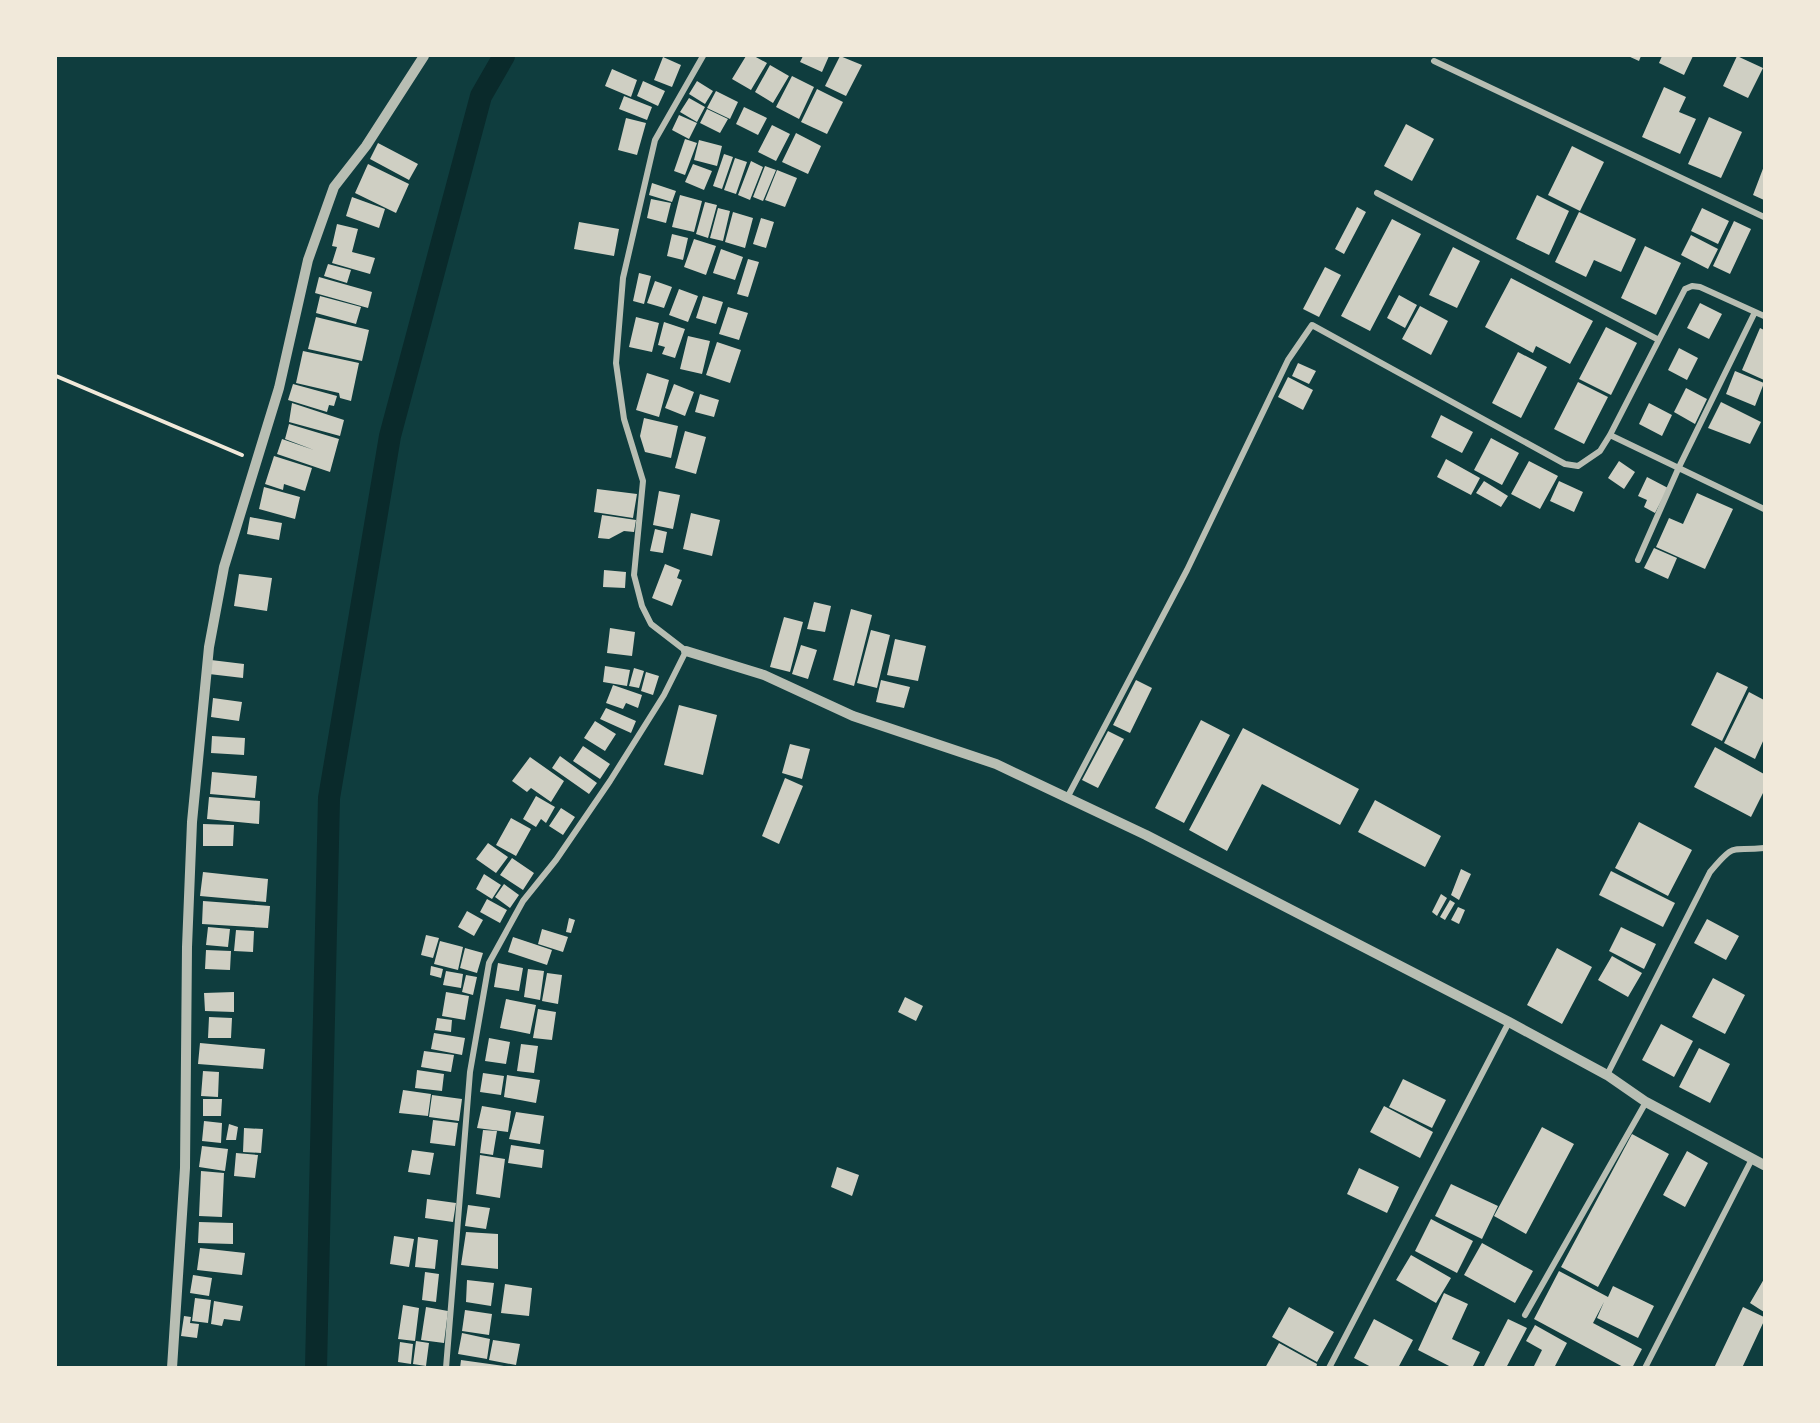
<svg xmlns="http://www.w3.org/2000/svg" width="1820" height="1423" font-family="'Varela Round',sans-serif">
	<rect width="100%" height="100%" fill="#0f3d3e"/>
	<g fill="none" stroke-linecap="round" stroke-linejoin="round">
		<path stroke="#0a2a2b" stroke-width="22" d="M316 1368 329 798 390 436 481 96 504 56"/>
	</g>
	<path fill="#cfcfc3" d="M746 56H754L767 63 751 90 732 79Z
		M803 56H829L822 72 800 62Z
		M840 56 862 65 846 96 825 86Z
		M1628 56H1641L1639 61Z
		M1662 56H1693L1684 75 1659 63Z
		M1737 56 1763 68 1748 98 1723 86Z
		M663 57 681 65 672 87 654 80Z
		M770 65 789 76 773 103 755 92Z
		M612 69 637 80 631 97 605 86Z
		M792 76 814 87 799 119 776 107Z
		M643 81 665 91 658 106 637 96Z
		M697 81 713 91 705 104 689 94Z
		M1664 87 1686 97 1679 112 1696 119 1680 154 1642 137Z
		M817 89 843 102 827 134 801 122Z
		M716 91 738 102 730 119 707 108Z
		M624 96 652 107 647 120 619 109Z
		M689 98 705 107 697 122 680 112Z
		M744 107 767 118 758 135 736 124Z
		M707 109 728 119 720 133 700 123Z
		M679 115 697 123 689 139 672 130Z
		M1709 117 1742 132 1721 178 1688 164Z
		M626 118 646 123 637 155 618 150Z
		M1406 124 1434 139 1412 181 1384 166Z
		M772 125 790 134 776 161 758 152Z
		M796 133 821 146 808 174 782 162Z
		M685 139 697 143 685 175 674 171Z
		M699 140 722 146 717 166 694 160Z
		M378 143 418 164 409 180 370 159Z
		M1572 146 1604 162 1580 211 1548 195Z
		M724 154 733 157 722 189 713 186Z
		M735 158 747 162 736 194 724 190Z
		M751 161 763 167 750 200 738 195Z
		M368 164 409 184 396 213 355 193Z
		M693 164 712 171 704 190 685 182Z
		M765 166 776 170 763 201 753 197Z
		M1764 166V200L1753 195Z
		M777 170 797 178 785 207 765 200Z
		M652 183 676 191 672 202 649 195Z
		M680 195 702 201 694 232 672 227Z
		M1537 195 1569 211 1549 255 1516 239Z
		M352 197 385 209 379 228 346 216Z
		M651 199 671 203 666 223 647 218Z
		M705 202 717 205 708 238 696 234Z
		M1357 207 1366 212 1344 254 1335 249Z
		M718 208 730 211 723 241 710 238Z
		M1702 208 1729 221 1718 244 1691 231Z
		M733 212 753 218 745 248 725 242Z
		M1579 212 1636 239 1621 272 1594 260 1586 277 1555 262Z
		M761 218 774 222 766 248 753 244Z
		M1392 219 1421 234 1370 331 1341 316Z
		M1734 221 1751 229 1730 274 1713 266Z
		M579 222 619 229 614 256 574 249Z
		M337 224 358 229 352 252 375 258 370 274 332 263 337 247 332 246Z
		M672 234 688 238 683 260 667 256Z
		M1691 235 1718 249 1708 269 1681 255Z
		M694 239 716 246 706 275 684 267Z
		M1645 246 1681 263 1656 315 1621 298Z
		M1453 247 1480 261 1457 308 1429 295Z
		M721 249 743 257 735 280 713 273Z
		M748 259 759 262 748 297 737 294Z
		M328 264 351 270 347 283 324 276Z
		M1325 267 1341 275 1319 317 1303 309Z
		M639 273 651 276 644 304 633 301Z
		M319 277 372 292 368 308 315 293Z
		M1511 278 1593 321 1570 364 1536 346 1533 353 1485 327Z
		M655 281 672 287 664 308 647 303Z
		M679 289 698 296 688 322 669 315Z
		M1399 295 1417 305 1405 328 1387 318Z
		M320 296 361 307 356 324 316 313Z
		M703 296 723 302 716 324 696 318Z
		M1700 303 1722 314 1709 339 1687 328Z
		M1420 306 1448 321 1431 355 1402 339Z
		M728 307 748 313 739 340 719 334Z
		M316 317 369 330 362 361 308 349Z
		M636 317 659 323 652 352 629 347Z
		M664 322 685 329 675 358 662 354 665 347 658 345Z
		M1606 327 1637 343 1611 395 1579 379Z
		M1760 328 1764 330V380L1742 370Z
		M688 336 710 341 702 374 680 369Z
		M717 342 741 350 730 383 706 375Z
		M1679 348 1698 358 1687 380 1668 370Z
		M303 351 359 363 351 401 340 398 339 393 296 383Z
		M1518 352 1547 367 1521 418 1492 403Z
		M1298 363 1316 371 1309 384 1292 376Z
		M1735 371 1764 383 1755 406 1726 394Z
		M647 373 669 380 659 417 636 410Z
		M1288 377 1313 390 1303 410 1278 397Z
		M1578 382 1608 397 1584 444 1554 429Z
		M293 384 337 396 334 406 329 405 327 412 288 400Z
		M674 384 694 392 685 416 665 408Z
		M1686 388 1707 399 1695 424 1674 412Z
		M700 394 719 400 714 417 695 412Z
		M1721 402 1761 422 1750 444 1708 428Z
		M292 403 344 420 340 436 289 422Z
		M1649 403 1672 415 1662 436 1639 424Z
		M1441 415 1473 432 1462 453 1431 437Z
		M644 418 678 426 671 458 645 452 640 436Z
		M289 424 339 439 330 472 277 454 282 439 314 450 285 439Z
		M685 431 706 437 696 474 675 468Z
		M1491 438 1519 453 1502 485 1474 470Z
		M274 456 312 468 305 491 284 484 283 490 265 484Z
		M1446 459 1480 478 1471 495 1437 477Z
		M1529 461 1558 476 1540 509 1511 494Z
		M1619 461 1635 472 1624 489 1608 478Z
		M1647 477 1668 488 1655 513 1644 507 1647 500 1638 496Z
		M1484 481 1508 496 1501 507 1476 493Z
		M1559 481 1583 492 1574 512 1550 501Z
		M264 487 300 497 295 519 259 509Z
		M597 489 637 494 633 518 594 512Z
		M659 491 680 495 673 529 653 525Z
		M1697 493 1733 509 1705 569 1656 547 1669 518 1683 524Z
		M691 513 720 520 712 556 683 549Z
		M602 515 636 520 634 532 624 531 609 539 598 538Z
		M250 517 282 523 279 540 247 534Z
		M655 529 667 532 663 553 650 551Z
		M1654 548 1677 558 1668 579 1644 568Z
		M665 564 680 570 677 578 682 580 672 606 652 598Z
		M604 570 626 572 625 588 603 587Z
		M239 574 272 578 267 611 234 606Z
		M814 602 831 606 825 632 807 629Z
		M851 609 872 615 854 686 833 680Z
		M784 617 803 622 790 672 770 667Z
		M610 628 635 632 632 656 607 653Z
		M871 630 890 635 877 688 857 683Z
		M895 639 926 646 918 681 887 675Z
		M801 645 817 650 808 679 792 674Z
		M211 660 244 664 243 678 209 674Z
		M605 666 630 670 627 686 603 682Z
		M634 668 644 671 639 688 629 686Z
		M646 672 659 676 653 695 641 691Z
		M1717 672 1748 687 1722 741 1691 725Z
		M881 680 910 687 904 708 876 702Z
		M1136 680 1152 688 1130 733 1113 725Z
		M613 685 642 695 638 708 626 703 623 709 606 703Z
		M1749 692 1764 700V739L1755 759 1724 743Z
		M213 698 242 702 239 721 211 717Z
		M679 705 717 715 703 775 664 765Z
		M606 708 636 721 631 733 600 719Z
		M1201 720 1230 735 1184 823 1155 808Z
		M595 721 616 734 605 751 584 738Z
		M1243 728 1359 789 1340 825 1262 784 1227 851 1189 830Z
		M1108 731 1124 739 1098 788 1082 780Z
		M212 736 245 738 244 755 211 753Z
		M790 744 810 749 802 779 782 773Z
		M583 746 610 764 600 779 573 761Z
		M1715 747 1764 774V791L1751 817 1694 787Z
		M560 756 597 783 589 794 552 768Z
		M530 757 564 781 551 802 531 788 527 792 512 781Z
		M212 772 257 776 255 798 210 794Z
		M785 778 803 786 779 844 762 836Z
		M536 796 555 807 546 823 541 819 536 827 523 819Z
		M209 797 260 801 259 824 207 819Z
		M1375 800 1441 836 1425 867 1358 832Z
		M561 808 575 817 563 835 549 826Z
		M511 818 531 829 516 856 496 845Z
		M1639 822 1692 850 1668 896 1615 868Z
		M203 824 234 825 233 846H203Z
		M488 843 508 857 496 873 476 859Z
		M512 858 534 873 523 890 500 875Z
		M1461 869 1471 874 1459 900 1451 895Z
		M1611 871 1675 903 1663 927 1599 895Z
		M203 872 268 879 266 902 200 896Z
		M484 874 501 885 492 899 476 889Z
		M504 884 519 895 510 908 495 897Z
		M1441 894 1447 898 1437 916 1432 912Z
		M487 899 507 910 500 923 480 912Z
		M1450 900 1455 903 1445 920 1440 917Z
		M203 901 270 906 268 928 202 924Z
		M1458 907 1465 910 1459 924 1451 920Z
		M467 911 483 920 474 936 458 927Z
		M569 918 575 920 571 933 566 932Z
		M1707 919 1739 936 1726 960 1694 943Z
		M208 927 230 929 228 947 206 945Z
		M1621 927 1656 944 1644 969 1609 951Z
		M542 929 568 937 563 952 538 944Z
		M236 930 254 931 253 952 234 951Z
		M426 935 439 938 433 958 421 955Z
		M513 937 552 950 547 965 508 952Z
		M440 941 463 947 458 970 434 964Z
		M465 948 483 953 477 973 460 968Z
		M1557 948 1592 967 1562 1024 1527 1005Z
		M206 950 231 951 230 970 205 969Z
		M1612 956 1642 973 1628 997 1598 980Z
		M498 963 523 968 519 991 494 987Z
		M431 966 443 969 441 978 430 975Z
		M528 969 544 971 540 1000 524 997Z
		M446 971 463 974 461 988 443 985Z
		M547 973 562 975 558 1004 542 1001Z
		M466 975 477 977 473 995 462 992Z
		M1713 978 1745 995 1725 1034 1692 1017Z
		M234 992V1012L205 1011 204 993Z
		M446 992 469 996 465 1020 442 1016Z
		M905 997 923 1006 916 1021 898 1012Z
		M506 999 536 1005 530 1034 500 1028Z
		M538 1009 556 1012 552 1040 533 1038Z
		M209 1017 232 1018 231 1038H208Z
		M437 1018 452 1020 451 1032 435 1030Z
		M1661 1024 1693 1041 1674 1077 1642 1060Z
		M434 1033 465 1038 462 1055 431 1049Z
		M489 1038 510 1042 506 1064 485 1061Z
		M200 1043 265 1049 263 1069 198 1064Z
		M521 1044 538 1046 534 1073 517 1071Z
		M1699 1048 1730 1064 1710 1103 1679 1087Z
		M424 1051 454 1055 451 1072 421 1067Z
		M417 1070 444 1074 442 1091 415 1088Z
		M203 1071 219 1072 218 1097 201 1096Z
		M483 1073 504 1076 501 1095 480 1092Z
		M507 1075 540 1080 536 1103 504 1097Z
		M1403 1079 1446 1100 1432 1128 1389 1107Z
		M403 1090 431 1094 428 1116 399 1113Z
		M432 1095 462 1099 459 1121 429 1117Z
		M203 1099H222L221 1116H203Z
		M482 1106 511 1111 508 1132 477 1128Z
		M1384 1106 1433 1132 1420 1158 1370 1132Z
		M516 1112 544 1116 540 1144 509 1139Z
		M433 1120 458 1123 455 1146 430 1143Z
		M204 1121 222 1123 221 1143 202 1141Z
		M229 1124 238 1127 236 1140H226Z
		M1542 1127 1574 1144 1526 1234 1494 1216Z
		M244 1128 263 1129 261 1153 243 1152Z
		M483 1130 497 1131 493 1155 480 1153Z
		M1632 1134 1669 1154 1598 1287 1561 1267Z
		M511 1145 544 1150 542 1168 508 1163Z
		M202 1146 228 1149 225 1171 199 1167Z
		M412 1150 434 1153 430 1175 408 1172Z
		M1687 1151 1708 1163 1685 1207 1663 1195Z
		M236 1153 258 1155 255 1178 234 1176Z
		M480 1155 505 1159 500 1198 476 1194Z
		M837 1167 859 1175 852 1196 831 1187Z
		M1359 1168 1399 1187 1387 1213 1347 1194Z
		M201 1171 224 1173 222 1217 199 1216Z
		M1451 1184 1498 1206 1482 1239 1435 1216Z
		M427 1199 456 1203 453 1222 425 1218Z
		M468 1205 490 1208 486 1229 465 1226Z
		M1431 1219 1473 1241 1457 1273 1415 1251Z
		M199 1222 233 1223V1244L198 1243Z
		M466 1232 498 1234V1269L461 1265Z
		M394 1236 414 1239 409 1267 390 1264Z
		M418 1237 438 1240 435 1269 415 1267Z
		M1482 1243 1533 1271 1515 1303 1464 1275Z
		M200 1248 245 1253 242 1275 197 1270Z
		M1411 1255 1451 1278 1436 1303 1396 1280Z
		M1559 1271 1608 1297 1613 1286 1654 1306 1638 1338 1597 1318 1604 1302 1593 1323 1642 1349 1632 1368H1625L1534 1319Z
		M425 1272 439 1274 436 1302 422 1300Z
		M193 1275 212 1278 209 1296 190 1293Z
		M1764 1279V1312L1750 1303Z
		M467 1280 494 1283 491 1306 466 1302Z
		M505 1284 532 1288 529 1316 501 1313Z
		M1444 1293 1468 1304 1452 1339 1480 1352 1472 1368H1453L1418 1350Z
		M195 1298 211 1300 208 1323 192 1321Z
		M214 1301 243 1306 240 1321 224 1319 222 1326 211 1324Z
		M403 1305 419 1308 415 1341 398 1339Z
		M426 1307 448 1311 444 1343 421 1340Z
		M1289 1307 1334 1332 1317 1362 1272 1337Z
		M1743 1307 1764 1317V1321L1742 1368H1714Z
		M465 1310 492 1314 489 1335 462 1331Z
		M184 1316 191 1317 190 1323 199 1324 197 1338 181 1336Z
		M1374 1319 1413 1340 1398 1368H1373L1354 1358Z
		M1508 1319 1527 1328 1506 1368H1483Z
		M1535 1325 1567 1343 1554 1368H1533L1542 1350 1526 1341Z
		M462 1333 490 1339 487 1359 458 1354Z
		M493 1340 520 1344 516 1365 489 1360Z
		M416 1341 429 1343 426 1366 413 1364Z
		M400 1342 413 1344 411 1364 398 1362Z
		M1279 1343 1317 1364 1316 1368H1265Z
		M461 1360 504 1366V1368H460Z"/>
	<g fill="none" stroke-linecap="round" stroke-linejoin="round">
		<path stroke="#f1e9da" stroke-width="4" d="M56 376 242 455"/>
		<path stroke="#b8beb3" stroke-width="6" d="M1434 61 1764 217
			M1377 193 1657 339
			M1610 435 1764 509
			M1638 560 1679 467 1755 312
			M1067 798 1187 570 1288 360 1312 325 1565 464 1578 466 1600 451 1610 435 1685 289 1692 286 1700 287 1764 316
			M1607 1075 1710 872C1736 841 1730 852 1764 848
			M1525 1315 1646 1102
			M446 1368 470 1072 489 963 523 901 556 860 610 781 664 695 686 651 651 624 642 606 634 575 643 481 624 419 616 363 623 278 655 140 703 56
			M1329 1368 1509 1022
			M1645 1368 1752 1159"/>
		<path stroke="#b8beb3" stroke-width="10" d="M686 651 764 675 853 716 996 764 1146 835 1509 1022 1607 1075 1646 1102 1764 1165
			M172 1368 185 1168 187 947 192 822 209 647 224 567 279 388 308 260 334 187 366 146 424 56"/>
	</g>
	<rect width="1820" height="1423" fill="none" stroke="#f1e9da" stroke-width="114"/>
</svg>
